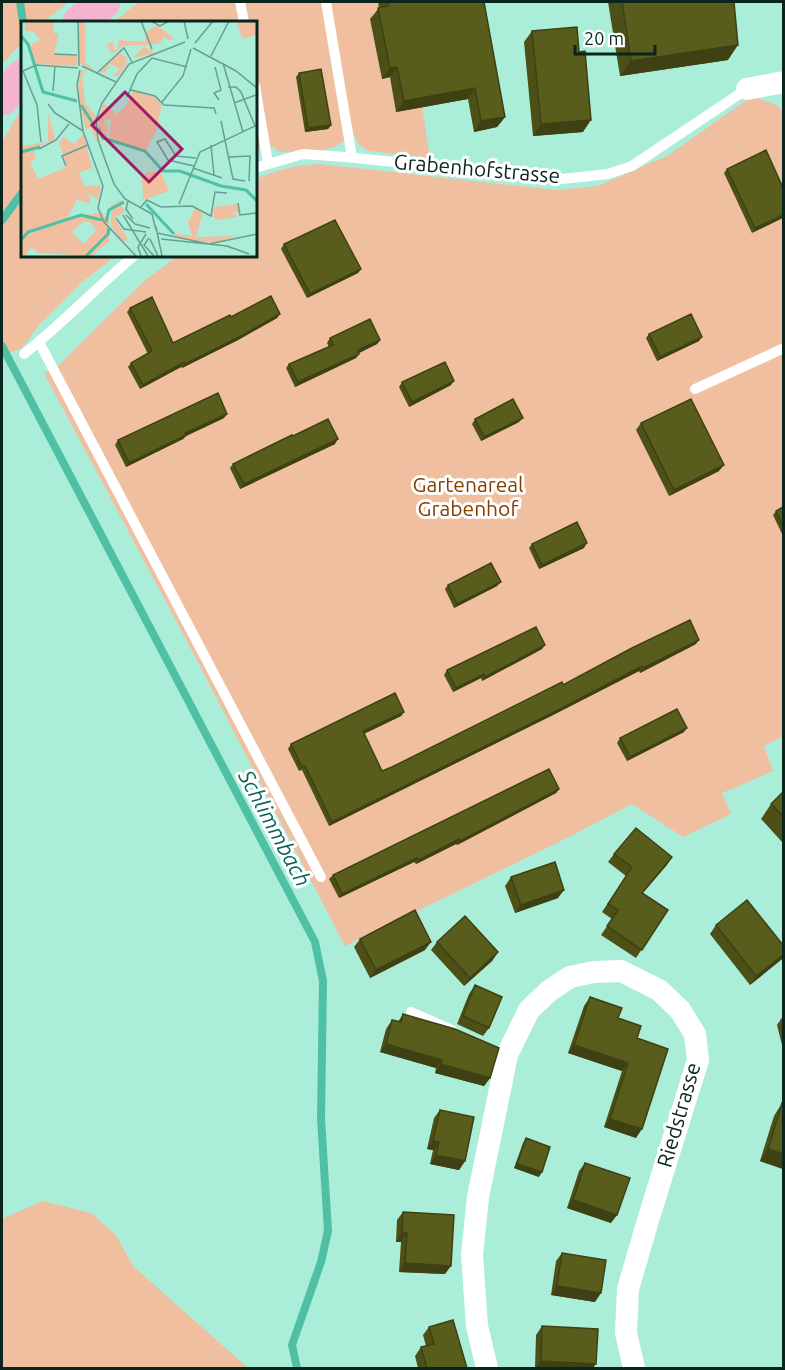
<svg xmlns="http://www.w3.org/2000/svg" width="785" height="1370" font-family="Ubuntu,sans-serif">
	<rect width="100%" height="100%" fill="#aaeeda"/>
	<path fill="#efbfa0" d="M2 2H69L43 22H22V43L2 64Z
		M139 2H406L430 158 368 151 359 145 355 136 346 137C337 155 298 151 280 152L272 146 255 150V22H113Z
		M752 96 778 106 784 113V736L764 746 773 771 722 793 731 814 683 837 632 804 563 840 345 946 180 628 44 373 59 365 144 281 179 255H255V179C277 170 297 165 320 164L556 190 598 186 667 156Z
		M22 108V255H117L81 283 41 323 22 348 2 356V142Z
		M42 1201 91 1213 116 1235 133 1266 248 1368H2V1219Z"/>
	<g fill="none" stroke-linecap="round" stroke-linejoin="round">
		<path stroke="#50c0a4" stroke-width="8" d="M20 2 23 22
			M2 220 22 193
			M2 346 315 942 323 981 321 1119 328 1231 321 1262 292 1345 297 1368"/>
		<path stroke="#fff" stroke-width="10" d="M240 2 244 22
			M326 2 352 157
			M255 86 268 163
			M255 168 303 154 345 157 562 179 608 174 632 166 747 89
			M39 342 321 877
			M24 354C63 323 97 287 135 255
			M695 389 784 348
			M411 1012 452 1030"/>
		<path stroke="#fff" stroke-width="22" d="M747 89 784 82
			M487 1368 477 1326 472 1255 478 1197 507 1055 529 1010 549 991 570 977 594 972 621 971 659 990 680 1010 695 1034 698 1060 649 1217 628 1289 626 1333 634 1368"/>
		<path stroke="#f6b3d0" stroke-width="33" d="M79 22 104 2
			M2 99 22 76"/>
	</g>
	<path fill="#4c5017" d="M378 2H484L505 117 497 127 474 132 468 99 396 112 390 77 382 79 370 19 379 8Z
		M608 2H734L728 60 620 76Z
		M532 31 583 132 533 136 524 42Z
		M299 73 331 125 328 129 305 132 296 77Z
		M727 169 783 188 752 233 724 173Z
		M284 244 361 269 358 273 307 298 281 249Z
		M130 308 173 343 231 317 280 314 277 318 238 340 182 368 181 367 140 389 128 367 131 363 148 354 127 312Z
		M649 334 699 341 657 361 646 338Z
		M330 338 380 340 377 344 359 353V354L356 358 295 387 286 368 289 364 329 347 327 343Z
		M402 382 451 385 409 407 399 387Z
		M224 418 186 436 183 439 126 467 115 445 118 440Z
		M475 419 519 422 481 441 472 424Z
		M641 423 719 471 669 496 636 430Z
		M293 436 335 444 240 489 230 468 233 464Z
		M783 507V536L773 515 776 511Z
		M532 544 584 548 539 569 529 548Z
		M448 585 497 586 454 608 445 589Z
		M696 644 640 673 639 671 553 715 329 826 302 770 299 771 288 749 291 744 404 712 401 716 364 734 382 771 392 767 563 685Z
		M542 649 482 681 481 678 453 692 444 675 447 670Z
		M684 732 627 761 617 743 620 738Z
		M559 789 556 793 457 845 456 844 416 864 414 862 339 898 329 879 333 875Z
		M783 792V843L761 819 771 804Z
		M614 854 672 857 666 866 642 893 668 910 636 958 601 935 612 919 602 912 626 876 608 862Z
		M511 877 558 898 515 913 505 886Z
		M716 925 782 959 750 985 710 934Z
		M360 939 425 950 370 978 354 947Z
		M437 942 498 952 492 961 464 986 431 950Z
		M475 985 489 1028 483 1036 457 1024 469 994Z
		M590 997 618 1018 637 1038 636 1138 604 1127 622 1071 568 1053 584 1006Z
		M403 1014 490 1078 484 1086 435 1073 436 1068 380 1052 386 1029 392 1020 398 1022Z
		M783 1016V1049L777 1025Z
		M782 1103 783 1169 760 1161 774 1116Z
		M440 1110 465 1161 459 1170 430 1164 433 1150 427 1149 434 1118Z
		M526 1138 539 1177 514 1168 523 1143Z
		M585 1163 611 1223 567 1208 579 1171Z
		M403 1212 445 1274 399 1272 401 1242H396L397 1220Z
		M562 1253 595 1302 551 1295 556 1261Z
		M542 1326 593 1368H535L536 1335Z
		M429 1327 467 1368H418L415 1356 421 1347 426 1346 423 1335Z"/>
	<path fill="#3e4113" d="M738 45 728 60 620 76 631 61Z
		M397 67 390 77 382 79 390 68Z
		M475 88 468 99 396 112 404 101Z
		M505 117 497 127 474 132 481 121Z
		M591 120 583 132 533 136 541 124Z
		M331 125 328 129 305 132 308 128Z
		M783 215V218L752 233 755 228Z
		M361 269 358 273 307 298 310 294Z
		M280 314 277 318 238 340 182 368 185 364Z
		M702 337 699 341 657 361 660 357Z
		M380 340 377 344 355 355 358 350Z
		M359 354 356 358 295 387 298 382Z
		M184 362 181 367 140 389 143 385Z
		M454 381 451 385 409 407 412 402Z
		M227 414 224 418 186 436 183 439 126 467 129 463 185 433Z
		M523 418 519 422 481 441 484 437Z
		M338 439 335 444 240 489 244 484Z
		M724 465 719 471 669 496 674 490Z
		M587 543 584 548 539 569 542 565Z
		M501 582 497 586 454 608 457 604Z
		M699 640 696 644 640 673 643 668Z
		M545 645 542 649 482 681 485 677Z
		M642 666 639 671 553 715 329 826 332 822Z
		M484 674 481 678 453 692 456 688Z
		M404 712 401 716 359 736 363 731Z
		M687 728 684 732 627 761 630 757Z
		M559 789 556 793 457 845 460 841Z
		M459 839 456 844 416 864 419 860Z
		M672 857 666 866 636 901 642 893Z
		M417 858 414 862 339 898 342 894Z
		M564 890 558 898 515 913 521 905Z
		M431 942 425 950 370 978 376 970Z
		M498 952 492 961 464 986 470 978Z
		M783 955 782 959 750 985 756 976Z
		M386 1044 442 1060 436 1068 380 1052Z
		M574 1045 628 1063 622 1071 568 1053Z
		M441 1064 490 1078 484 1086 435 1073Z
		M610 1119 642 1129 636 1138 604 1127Z
		M433 1141 439 1142 433 1150 427 1149Z
		M768 1149 783 1154V1169L760 1161Z
		M436 1155 465 1161 459 1170 430 1164Z
		M517 1164 542 1172 539 1177 514 1168Z
		M573 1200 617 1215 611 1223 567 1208Z
		M402 1233H407L401 1242H396Z
		M405 1263 451 1266 445 1274 399 1272Z
		M557 1286 601 1293 595 1302 551 1295Z
		M541 1361 596 1364 593 1368H536Z"/>
	<path fill="#585d1b" stroke="#3e4113" stroke-width="1.5" d="M388 2H484L505 117 481 121 475 88 404 101 397 67 390 68 378 8 388 6Z
		M622 2H734L738 45 631 61Z
		M577 27 579 52 585 51 591 120 541 124 532 31Z
		M321 69 331 125 308 128 299 73Z
		M766 150 783 188V215L755 228 727 169Z
		M335 220 361 269 310 294 284 244Z
		M271 296 280 314 241 336 185 364 184 362 143 385 131 363 152 351 130 308 152 297 173 343 230 315 231 317Z
		M691 314 702 337 660 357 649 334Z
		M370 319 380 340 358 350 359 354 298 382 289 364 333 345 330 338Z
		M445 362 454 381 412 402 402 382Z
		M218 393 227 414 185 433 186 435 129 463 118 440Z
		M513 399 523 418 484 437 475 419Z
		M691 399 724 465 674 490 641 423Z
		M328 419 338 439 244 484 233 464 292 435 293 436Z
		M783 507V526L776 511Z
		M577 522 587 543 542 565 532 544Z
		M491 563 501 582 457 604 448 585Z
		M690 620 699 640 643 668 642 666 556 711 332 822 305 766 302 767 291 744 395 693 404 712 363 731 382 771 392 767 562 682 563 685 632 648Z
		M536 627 545 645 485 677 484 674 456 688 447 670Z
		M677 709 687 728 630 757 620 738Z
		M549 769 559 789 460 841 459 839 419 860 417 858 342 894 333 875Z
		M783 792V816L771 804Z
		M636 828 672 857 642 893 668 910 642 950 607 926 618 910 608 904 632 867 614 854Z
		M555 862 564 890 521 905 511 877Z
		M747 900 783 945V955L756 976 716 925Z
		M415 910 431 942 376 970 360 939Z
		M465 916 498 952 470 978 437 942Z
		M475 985 502 997 489 1028 463 1016Z
		M590 997 622 1008 618 1018 641 1026 637 1038 668 1049 642 1129 610 1119 628 1063 574 1045Z
		M403 1014 455 1029 499 1048 490 1078 441 1064 442 1060 386 1044 392 1020 401 1022Z
		M782 1103 783 1104V1154L768 1149Z
		M440 1110 474 1117 465 1161 436 1155 439 1142 433 1141Z
		M526 1138 550 1147 542 1172 517 1164Z
		M585 1163 630 1178 617 1215 573 1200Z
		M403 1212 454 1215 451 1266 405 1263 407 1233H402Z
		M562 1253 606 1260 601 1293 557 1286Z
		M453 1320 467 1368H427L421 1347 434 1344 429 1327Z
		M542 1326 598 1329 596 1364 541 1361Z"/>
	<g text-anchor="middle" stroke-width="6" stroke-linejoin="round" paint-order="stroke">
		<g font-size="21" fill="#09251e" stroke="#fff">
			<text transform="translate(477 169) rotate(5)" y="7">Grabenhofstrasse</text>
			<text transform="translate(679 1115) rotate(-74)" y="7">Riedstrasse</text>
		</g>
		<g font-size="21" fill="#834000" stroke="#fff">
			<text x="468" y="492">Gartenareal<tspan x="468" dy="24">Grabenhof</tspan></text>
		</g>
		<g font-size="22" font-style="italic" fill="#096654" stroke="#fff">
			<text transform="translate(275 828) rotate(62)" y="8">Schlimmbach</text>
		</g>
	</g>
	<g transform="translate(21 21)">
		<rect width="236" height="236" fill="#aaeeda"/>
		<path d="M4 0H33L32 12H38L33 33 56 35V45L12 43 7 26 19 19 13 11 4 10ZM58 0H64V41L75 50 58 42ZM215 0H235V14L222 18ZM136 4 154 18 147 19 144 15 139 22 129 24 132 33 112 37 123 25 130 31 128 24 102 25 93 32 89 31 86 23 92 21V28L96 29 98 19 124 21 125 11ZM99 32 106 37 105 42 108 40 97 55H91L99 48 89 43 84 52 78 51ZM66 48 61 55 64 82 75 95 76 121 69 106 65 110 59 84 57 66 60 50ZM112 70 134 76 141 83 135 110 125 129 88 118 90 98 82 101 87 105 85 119 80 120 76 107 82 82 95 92 91 97 104 86ZM27 92 34 118 31 120 12 128 15 138 9 141 17 158 46 146 38 121 43 116 53 123 63 113 71 147 58 152 63 164 80 165 77 179 66 171 70 178 68 182 56 179 46 197 81 191 85 198 86 191 90 185 99 179 103 183 100 184 104 191 93 197 107 218 102 221 90 205V190L99 185 92 187 88 190V220L71 235 17 232 10 226 5 235H0V113L2 125 27 121ZM62 201H69L75 209 63 223 51 211ZM126 151H140L148 170 122 179 121 158ZM216 183 218 192 211 191 217 196 195 199 191 194 193 186ZM174 187 182 192 175 216 216 215 193 222 156 217 138 199 141 200V194V202L151 212 171 215 167 201Z" fill="#efbfa0" fill-rule="evenodd"/>
		<path fill="none" stroke="#50c0a4" stroke-width="3" d="M0 15 7 23 22 71 56 80M60 84 73 104M77 107 82 117 124 130 142 150H159L200 165 225 169 236 180M0 131 19 126M125 183 153 213M85 201 88 189 103 181M0 219 7 211 60 194 81 199M65 235 87 213 88 207"/>
		<path fill="none" stroke="#6a9e8f" stroke-width="1.5" d="M57 0 58 45M120 0 131 28M130 0 139 5 148 0M163 0 167 18M174 22 192 0M172 27 215 50 236 67M33 33 56 34M190 35 208 0M202 42 222 111M61 45 95 61M194 46 200 69 193 72 198 79M59 49 56 64 62 110 82 165 77 187 83 201 115 235M76 52 103 27 111 41M207 66H215L220 71 234 105M110 69 134 75 143 84 193 87 195 93M32 70 34 45M106 76 116 53 131 37 166 46M141 81 162 55 170 28M213 82 235 74M27 83 34 92 62 110M200 100 212 158 224 160M20 121 16 84 2 50 15 44 57 47M190 124 193 154M18 128 35 119 48 103M208 136 229 135 228 160M45 145 41 135 67 124M173 145 147 139 136 121 144 118 155 135 175 137M172 147 201 157M107 180 105 188 112 198M217 182 219 194 236 192M158 183 179 131 236 104M119 187 126 179 140 186 171 185 190 195 194 171 206 172M102 194 127 235M105 194 114 203 129 207M95 197 103 208 125 211M135 206 141 235M135 209 131 193 104 178 93 163 77 119 75 99 81 82 108 43 164 21M136 212 188 223 236 213M128 217 123 224 133 235M129 218 137 235M140 218 206 225M211 227 206 225 228 233M120 235 117 226 125 213"/>
		<path fill="#a11863" fill-opacity="0.15" stroke="#a11863" stroke-width="3" d="M104 71 161 128 128 161 71 104Z"/>
		<rect width="236" height="236" fill="none" stroke="#09251e" stroke-width="3"/>
	</g>
	<rect width="785" height="1370" fill="none" stroke="#09251e" stroke-width="6"/>
	<path d="M575 45v9h80v-9" fill="none" stroke="#09251e" stroke-width="3"/>
	<text x="584" y="45" font-size="18" fill="#09251e" stroke="#ffffff" stroke-width="4.5" paint-order="stroke">20 m</text>
</svg>
